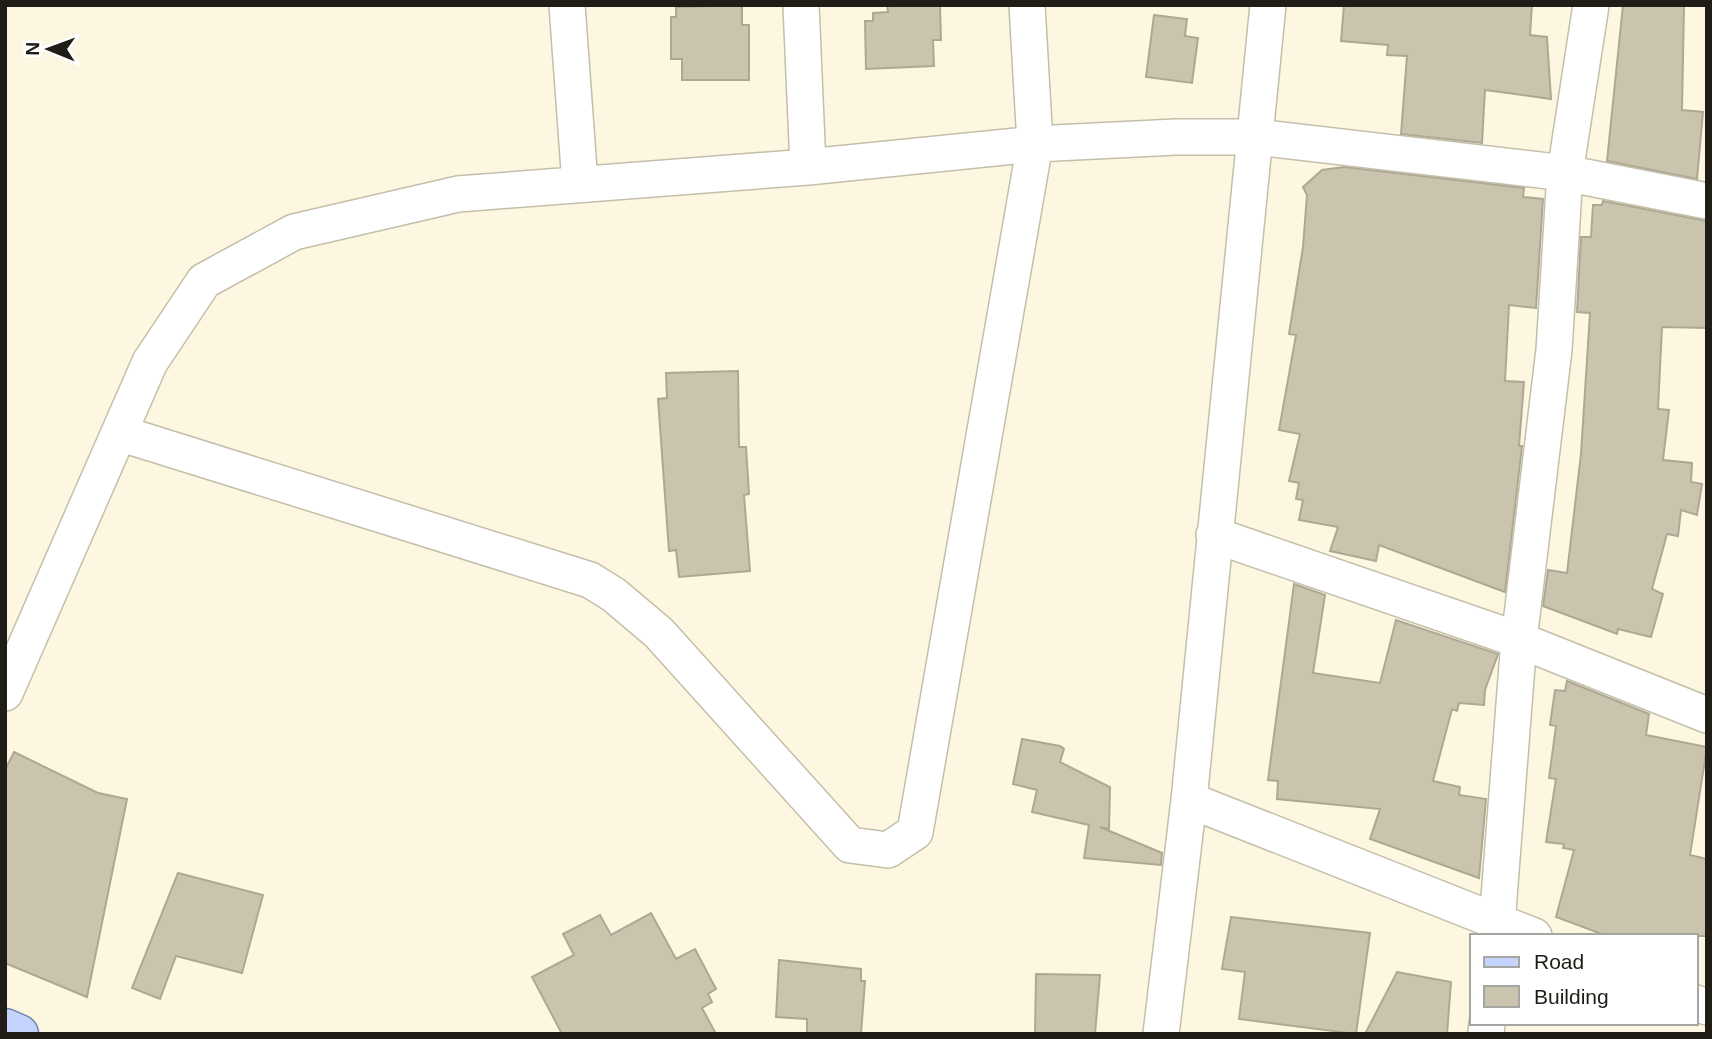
<svg xmlns="http://www.w3.org/2000/svg" width="1712" height="1039" font-family="Helvetica,sans-serif">
	<rect width="100%" height="100%" fill="#fdf7e2"/>
	<path fill="#cac4af" stroke="#ada893" stroke-width="2" d="M742 5V25H749V80H682V59H671V17H676V7Z
		M887 5H940L941 40H933L934 66 866 69 865 21H873V13L888 12Z
		M1344 5H1532L1530 35 1547 37 1551 99 1485 90 1482 143 1401 134 1407 56 1387 55 1388 45 1341 41Z
		M1623 5H1684L1682 110 1703 112 1697 179 1607 161Z
		M1154 15 1187 19 1185 36 1198 38 1192 83 1146 77Z
		M1344 167 1524 188 1523 197 1543 199 1536 308 1509 305 1505 381 1524 382 1519 446H1522L1505 592 1379 545 1376 561 1330 551 1338 527 1299 520 1303 500 1296 499 1299 483 1289 481 1300 434 1279 430 1296 335 1289 334 1303 247 1307 195 1303 187 1322 170Z
		M1603 201 1707 221V328L1662 327 1658 409 1669 410 1663 460 1692 463 1691 482 1702 484 1697 515 1681 510 1678 536 1667 534 1652 589 1663 594 1651 637 1618 629 1617 634 1543 606 1548 570 1567 573 1581 454 1590 313 1577 312 1581 237H1591L1593 205H1602Z
		M738 371 739 447H746L749 494 744 495 750 571 679 577 676 550 669 551 658 399 667 398 666 373Z
		M1294 584 1325 595 1313 673 1380 683 1396 620 1498 654 1485 690 1484 705 1459 703 1457 711 1452 709 1433 781 1460 787 1459 795 1486 799 1479 878 1370 839 1380 809 1277 799 1278 781 1268 780Z
		M1567 681 1649 714 1646 735 1707 747 1690 855 1707 859V936H1607L1556 917 1574 850 1563 848 1564 844 1546 842 1556 779 1549 778 1556 726 1550 725 1555 690 1565 691Z
		M1022 739 1060 746 1064 749 1060 762 1110 787 1109 829 1100 827 1162 853 1161 865 1084 858 1089 825 1032 812 1037 790 1013 784Z
		M14 752 98 793 127 799 87 997 5 963V770Z
		M178 873 263 895 242 973 176 956 160 999 132 988Z
		M651 913 676 959 695 949 716 989 708 994 712 1002 702 1008 716 1034H562L532 977 574 955 563 934 600 915 611 935Z
		M1231 917 1370 933 1356 1034 1239 1019 1245 972 1222 969Z
		M779 960 861 969V981H865L861 1034H807V1019L776 1017Z
		M1397 972 1451 982 1447 1034H1365Z
		M1036 974 1100 975 1095 1034H1035Z"/>
	<g fill="none" stroke-linecap="round" stroke-linejoin="round">
		<defs>
			<path id="minor" d="M567 5 580 184
				M801 5 808 167
				M119 433 590 580 614 595 659 633 850 845 888 850 915 832 1035 144 1027 5
				M1214 535 1519 640 1707 715
				M5 693 150 362 204 281 294 232 458 194 808 167 1035 144 1176 137H1256L1565 173 1707 201
				M1189 800 1534 936
				M1496 936 1519 640 1554 350 1565 173 1591 5
				M1696 1003 1707 1007
				M1161 1034 1189 800 1268 5
				M1486 1034 1487 1023"/>
			<path id="primary" d="M5 1028 19 1034"/>
		</defs>
		<use href="#minor" stroke="#c4bfaa" stroke-width="38"/>
		<use href="#primary" stroke="#7082ac" stroke-width="41"/>
		<use href="#minor" stroke="#fff" stroke-width="35"/>
		<use href="#primary" stroke="#c4d4fe" stroke-width="38"/>
	</g>
	<rect width="1712" height="1039" fill="none" stroke="#1f1d16" stroke-width="14"/>
	<rect x="1470" y="934" width="228" height="91" fill="#ffffff" stroke="#a5a5a2" stroke-width="2"/>
	<rect x="1484" y="957" width="35" height="10" fill="#c4d4fe" stroke="#a5a5a2" stroke-width="2"/>
	<text x="1534" y="969" font-size="21" fill="#1f1d16">Road</text>
	<rect x="1484" y="986" width="35" height="21" fill="#cac4af" stroke="#a5a5a2" stroke-width="2"/>
	<text x="1534" y="1004" font-size="21" fill="#1f1d16">Building</text>
	<g transform="translate(49 49) rotate(271)" stroke="#ffffff" stroke-width="5" paint-order="stroke">
	<path d="M0-5L12 26L0 18L-12 26Z" fill="#1f1d16"/>
	<text y="-10" font-size="19" font-weight="bold" text-anchor="middle" fill="#1f1d16">N</text>
	</g>
</svg>
